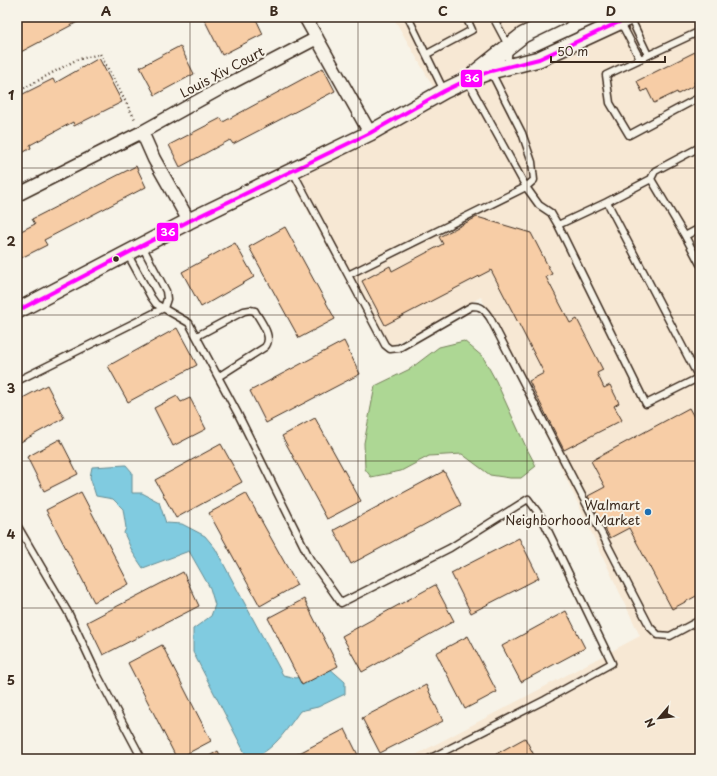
<svg xmlns="http://www.w3.org/2000/svg" width="717" height="776" font-family="'Playpen Sans',sans-serif">
	<rect width="100%" height="100%" fill="#f7f3e8"/>
	<filter id="ink" filterUnits="userSpaceOnUse"><feTurbulence type="fractalNoise" baseFrequency=".025" numOctaves="2"/><feDisplacementMap in="SourceGraphic" scale="8" xChannelSelector="R" yChannelSelector="G"/><feConvolveMatrix kernelMatrix="1 2 1 2 8 2 1 2 1" color-interpolation-filters="sRGB"/></filter>
	<g filter="url(#ink)">
		<path fill="#f7e8d4" d="M393 17H542L520 28 467 69 461 70V72L434 88Z
			M649 17H700V759H408L640 636 481 297 384 350 291 180 382 136 474 84 542 66Z"/>
		<path fill="#add794" stroke="#748059" d="M464 341 483 357 496 381 526 447 536 466 521 478H510L490 475 462 454 429 456 401 471 371 477 365 469 364 443 375 386 410 369 439 347Z"/>
		<path fill="#80cbe0" stroke="#648b92" d="M126 465 132 472V493H142L159 502 166 523 182 524 205 536 215 548 283 675 296 678 327 666 345 682V694L318 707 300 711C286 730 273 753 248 759L193 652V629L211 616 215 605 210 588 189 551 143 568 133 553 124 533 126 528 123 509 113 499 96 496 90 477 92 467Z"/>
		<path fill="#f7cda6" stroke="#3b2a1e" d="M17 17H87L17 54Z
			M203 17H255L263 34 222 55Z
			M180 46 194 74 155 95 140 67Z
			M695 52 700 61V78L694 82 695 85 678 94 677 92 654 103 647 89 642 92 637 81Z
			M99 58 122 102 74 126 73 122 30 145 31 148 17 156V97L53 79 55 83Z
			M323 68 335 91 233 144 230 140 180 167 169 145 221 118 223 122Z
			M136 166 146 187 44 240 47 245 17 260V233L35 224 32 219Z
			M477 217 531 233 552 274 546 277 570 323 577 319 603 370 597 373 604 388 610 385 619 403 614 406 622 420 564 450 529 381 544 373 491 270 385 325 362 281 390 266 392 271 443 244 439 237Z
			M285 227 335 319 299 338 249 247Z
			M235 243 254 277 201 307 182 272Z
			M177 328 197 365 128 402 108 366Z
			M344 341 360 374 266 423 250 391Z
			M47 385 64 418 17 444V401Z
			M177 396 181 402 190 398 206 429 173 446 154 408Z
			M689 408 694 417 700 414V594L672 609 629 528 610 538 588 496 605 487 591 461Z
			M315 418 361 501 327 519 282 436Z
			M60 439 78 474 44 491 27 457Z
			M221 444 242 482 176 518 155 480Z
			M444 471 461 505 351 564 334 530Z
			M81 492 129 584 94 602 46 510Z
			M246 493 297 585 260 606 209 513Z
			M519 538 539 578 471 613 451 573Z
			M183 572 199 606 103 655 87 622Z
			M435 585 454 621 362 672 342 636Z
			M304 599 338 666 302 685 268 618Z
			M566 611 585 648 521 682 502 646Z
			M468 636 497 692 465 709 436 653Z
			M162 645 211 741 177 759 128 663Z
			M426 685 443 721 380 753 362 718Z
			M345 729 360 759H288Z
			M525 738 536 759H487Z
			M218 751 222 759H204Z"/>
		<g fill="none" stroke-linecap="round" stroke-linejoin="round">
			<defs>
				<path id="service" d="M408 17 444 91
					M493 17 509 47 507 67
					M630 17 648 55
					M620 21 640 59
					M700 38 696 33 606 75 610 103 629 135 700 97
					M427 54 472 30 466 17
					M467 80 526 187 539 205 551 213 558 225 646 404 700 377
					M292 170 348 275 526 187 534 180 532 162 522 133 491 72
					M651 179 655 171 700 147
					M607 202 700 380
					M558 225 607 202 651 179 685 236 700 264
					M685 236 700 228
					M127 253 151 297 156 304 189 323 238 414 310 559 341 603 450 548 528 499 542 518 612 663 545 700 429 759
					M348 275 385 345 390 349 399 348 472 306C483 306 484 310 490 318L650 627 658 635 670 636 700 620
					M197 336 244 311 250 310 255 311C260 321 274 337 265 347L218 377
					M17 381 164 308 167 299 166 291 142 246
					M17 525 69 614 97 674 142 759"/>
				<path id="minor" d="M305 17 370 133
					M142 132 154 159 189 221
					M17 195 142 132 223 87 317 38"/>
				<path id="tertiary" d="M475 73 523 35 560 17
					M17 311 189 221 370 133 444 91 467 80 491 71 539 59 630 17"/>
			</defs>
			<use href="#service" stroke="#3b2a1e" stroke-width="9"/>
			<use href="#minor" stroke="#3b2a1e" stroke-width="15"/>
			<use href="#tertiary" stroke="#3b2a1e" stroke-width="18"/>
			<path stroke="#3b2a1e" stroke-width="2.5" stroke-dasharray="1 3" stroke-linecap="butt" d="M17 92 76 60 100 54 136 121"/>
			<use href="#service" stroke="#f7f3e8" stroke-width="6"/>
			<use href="#minor" stroke="#f7f3e8" stroke-width="12"/>
			<use href="#tertiary" stroke="#f7f3e8" stroke-width="15"/>
			<defs>
				<path id="bus-1" d="M17 311 189 221 370 133 444 91 467 80 491 71 539 59 630 17"/>
			</defs>
			<use href="#bus-1" stroke="#f7f3e8" stroke-width="7"/>
			<use href="#bus-1" stroke="#f0f" stroke-width="4"/>
		</g>
	</g>
	<path fill="none" stroke="#3b2a1e" stroke-width="1" stroke-opacity="0.55" d="M190 17V759M358 17V759M527 17V759M17 168H700M17 315H700M17 461H700M17 608H700"/>
	<circle fill="#3b2a1e" stroke="#f7f3e8" stroke-width="1.5" cx="116" cy="259" r="3.5"/>
	<circle fill="#1f6fb2" stroke="#f7f3e8" stroke-width="1.5" cx="648" cy="512" r="4"/>
	<g text-anchor="middle" stroke-width="4" stroke-linejoin="round" paint-order="stroke">
		<g font-size="13" fill="#3b2a1e" stroke="#f7f3e8">
			<text transform="translate(222 72) rotate(-28)" y="5">Louis Xiv Court</text>
		</g>
		<g font-size="13" fill="#3b2a1e" stroke="#f7f3e8" text-anchor="end">
			<text x="640" y="510">Walmart<tspan x="640" dy="15">Neighborhood Market</tspan></text>
		</g>
	</g>
	<g stroke="#f7f3e8" stroke-width="1.5">
		<rect x="460" y="69" width="23" height="19" rx="4" fill="#f0f"/>
		<rect x="156" y="222" width="23" height="20" rx="4" fill="#f0f"/>
	</g>
	<g font-size="11" text-anchor="middle" font-weight="bold" fill="#fff">
		<text x="472" y="82">36</text>
		<text x="168" y="236">36</text>
	</g>
	<rect width="717" height="776" fill="none" stroke="#f7f3e8" stroke-width="44"/>
	<g transform="translate(659 718) rotate(242)" stroke="#f7f3e8" stroke-width="3" paint-order="stroke">
	<path d="M0-3L7 15L0 10L-7 15Z" fill="#3b2a1e"/>
	<text y="-6" font-size="11" font-weight="bold" text-anchor="middle" fill="#3b2a1e">N</text>
	</g>
	<path d="M551 56v6h114v-6" fill="none" stroke="#3b2a1e" stroke-width="2"/>
	<text x="557" y="56" font-size="12" fill="#3b2a1e" stroke="#f7f3e8" stroke-width="3" paint-order="stroke">50 m</text>
	<rect x="22" y="22" width="673" height="732" fill="none" stroke="#3b2a1e" stroke-width="1.5"/>
	<g font-size="13" text-anchor="middle" font-weight="bold" fill="#3b2a1e">
		<text x="106" y="16">A</text>
		<text x="274" y="16">B</text>
		<text x="443" y="16">C</text>
		<text x="611" y="16">D</text>
		<text x="11" y="100">1</text>
		<text x="11" y="246">2</text>
		<text x="11" y="393">3</text>
		<text x="11" y="539">4</text>
		<text x="11" y="685">5</text>
	</g>
</svg>
